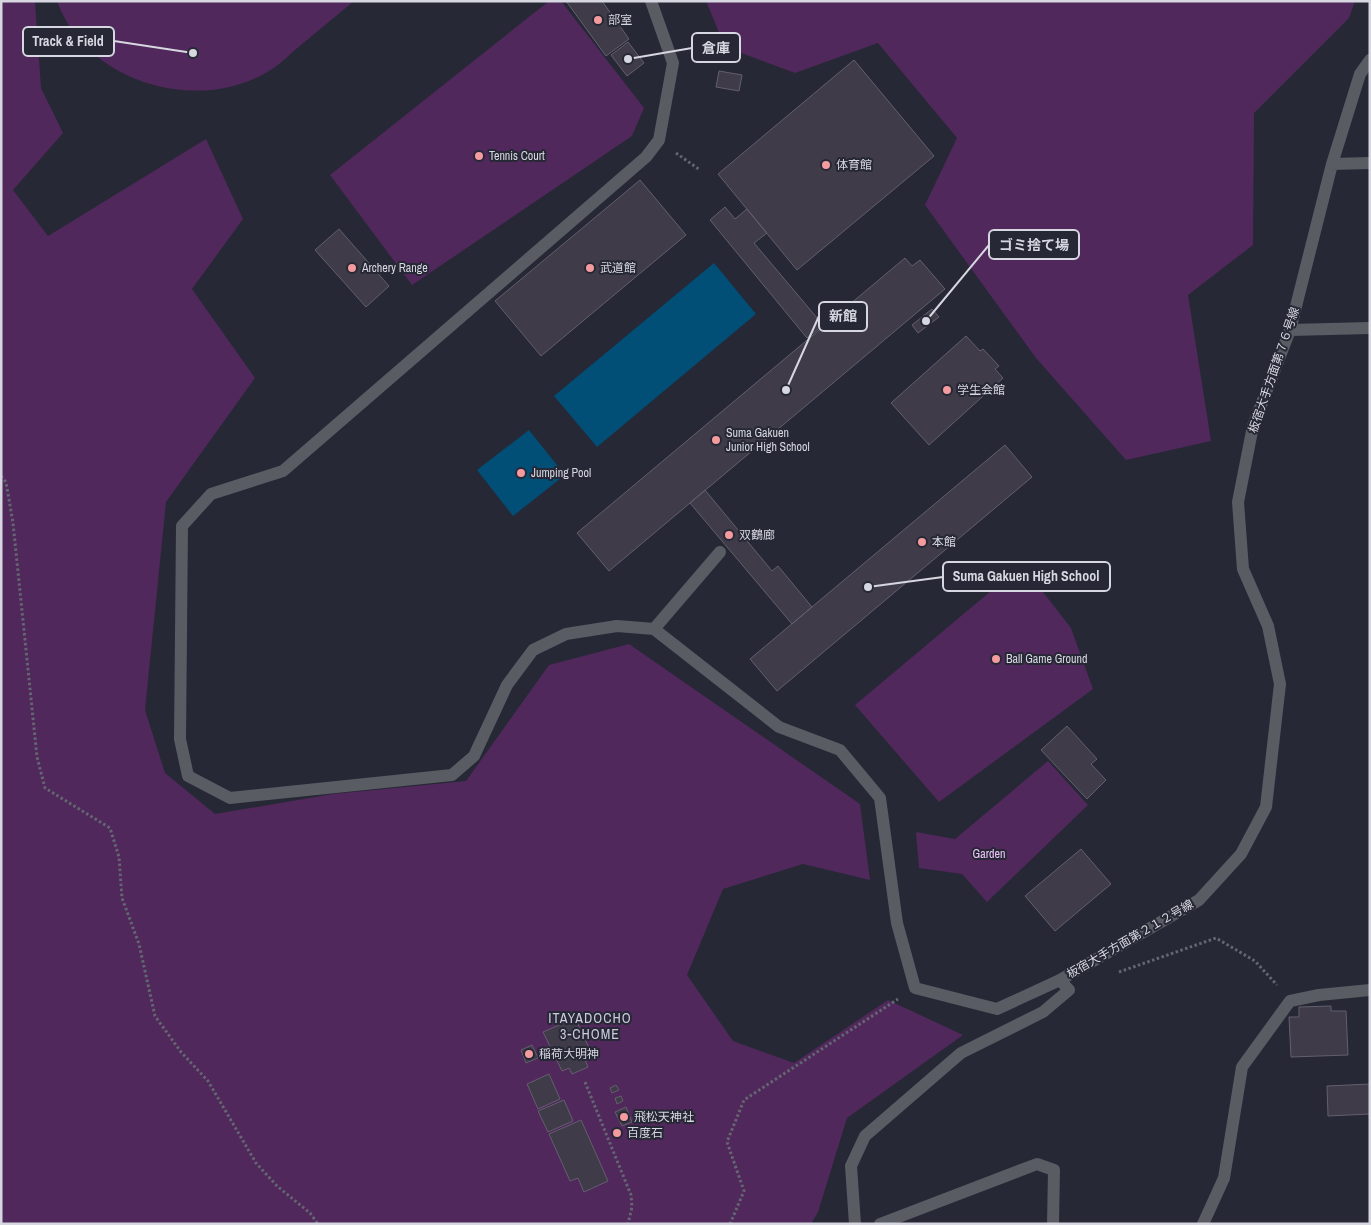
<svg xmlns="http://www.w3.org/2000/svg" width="1371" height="1225" font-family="'Archivo Narrow','Noto Sans JP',sans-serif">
	<rect width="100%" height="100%" fill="#262835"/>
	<path fill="#50285b" d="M1 1H35L41 88 63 133 13 190 48 236 206 139 243 219 192 289 255 378 166 502 145 710 165 773 215 814 333 794 466 781 549 665 629 644 860 804 870 880 803 864 723 889 687 975 733 1041 794 1063 888 1000 963 1035 847 1118 818 1212 811 1224H1Z
		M57 1H354C335 17 315 33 295 50 287 57 278 66 269 71 197 115 86 82 57 1Z
		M549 1H561L644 108 632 136 412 285 330 175Z
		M706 1H1355L1349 18 1254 113 1253 245 1188 295 1211 441 1126 460 1036 358 925 205 957 138 878 43 795 73 725 47Z
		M1022 565 1071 628 1093 689 939 802 855 705Z
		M1048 761 1088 805 987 902 962 874 919 868 916 832 955 839Z"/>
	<path fill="#014e76" d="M714 263 756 314 597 447 554 396Z
		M529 430 565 475 513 516 477 470Z"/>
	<path fill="#3f3b49" stroke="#635f6e" d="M566 1H602L629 39 606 56Z
		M628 42 644 63 627 76 611 55Z
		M854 60 934 156 797 270 718 174Z
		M719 71 742 75 739 91 716 87Z
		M640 180 686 235 541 356 495 301Z
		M725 207 735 219 747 209 767 233 754 243 823 325 807 338 710 220Z
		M339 229 389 286 366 307 315 250Z
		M905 258 912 266 920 260 945 289 609 571 577 533Z
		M932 309 939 317 918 333 912 325Z
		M966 336 980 351 983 349 999 366 995 369 1003 378 929 445 891 403Z
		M1005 445 1032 477 777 691 750 659Z
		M705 490 772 571 778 566 812 607 792 624 690 503Z
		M1067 726 1097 759 1091 764 1106 780 1087 799 1041 750Z
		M1081 849 1111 884 1055 931 1025 896Z
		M1331 1006V1011H1346L1348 1055 1291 1057 1289 1017H1299V1007Z
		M575 1018 593 1056 585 1060 588 1067 572 1074 569 1068 562 1071 543 1032Z
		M532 1045 538 1058 526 1063 521 1050Z
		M549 1074 560 1099 538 1109 527 1084Z
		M1370 1084V1114L1328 1116 1327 1086Z
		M616 1085 619 1090 612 1093 610 1088Z
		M621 1096 623 1101 617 1104 615 1098Z
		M564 1100 573 1121 548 1132 538 1111Z
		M626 1107 632 1122 622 1126 615 1112Z
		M581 1120 608 1181 584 1192 578 1178 570 1181 549 1134Z"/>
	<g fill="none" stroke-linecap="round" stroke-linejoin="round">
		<path stroke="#646671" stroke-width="3" stroke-dasharray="2.5 2.5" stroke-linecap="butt" d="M676 153 700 170
			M1 476 6 482 13 523 37 757 45 788 110 828 119 857 122 898 139 944 155 1016 181 1052 208 1081 256 1163 277 1186 310 1213 318 1224
			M1119 972 1216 938 1255 961 1277 985
			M585 1082 631 1195 632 1207 628 1224
			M730 1224 744 1191 727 1142 744 1100 898 999"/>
		<path stroke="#595c63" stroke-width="12" d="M651 1 673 63 659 140 646 157 283 471 211 494 182 526 180 739 188 776 230 798 452 775 474 756 507 685 533 650 566 634 617 626 654 629 779 727 840 750 880 798 897 923 915 988 997 1009 1060 980 1199 900 1241 854 1266 807 1280 684 1268 626 1243 569 1238 502 1253 426 1290 330 1332 164 1360 74 1370 60
			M1332 164 1370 163
			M1290 330 1370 328
			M654 629 720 552
			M855 1224 851 1166 865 1136 961 1053 1043 1012 1069 990 1060 980
			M880 1224 1037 1164 1054 1170 1053 1224
			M1203 1224 1224 1178 1242 1067 1290 1001 1319 995 1370 990"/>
	</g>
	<g fill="#f49b9f" stroke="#262835" stroke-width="2">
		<circle cx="598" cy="20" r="5"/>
		<circle cx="479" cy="156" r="5"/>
		<circle cx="826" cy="165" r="5"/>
		<circle cx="352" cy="268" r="5"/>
		<circle cx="590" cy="268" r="5"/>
		<circle cx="947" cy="390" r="5"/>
		<circle cx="716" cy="440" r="5"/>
		<circle cx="521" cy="473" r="5"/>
		<circle cx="729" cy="535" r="5"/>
		<circle cx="922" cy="542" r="5"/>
		<circle cx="996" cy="659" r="5"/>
		<circle cx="529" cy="1054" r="5"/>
		<circle cx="624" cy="1117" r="5"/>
		<circle cx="617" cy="1133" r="5"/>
	</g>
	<g text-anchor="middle" stroke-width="4" stroke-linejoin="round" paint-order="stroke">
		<g font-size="12" fill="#d6d7e0" stroke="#262835" text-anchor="start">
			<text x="608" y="24">部室</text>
			<text x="489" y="160">Tennis Court</text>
			<text x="836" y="169">体育館</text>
			<text x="362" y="272">Archery Range</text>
			<text x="600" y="272">武道館</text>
			<text x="957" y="394">学生会館</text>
			<text x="726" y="437">Suma Gakuen<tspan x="726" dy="14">Junior High School</tspan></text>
			<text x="531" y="477">Jumping Pool</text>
			<text x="739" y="539">双鶴廊</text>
			<text x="932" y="546">本館</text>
			<text x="1006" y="663">Ball Game Ground</text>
			<text x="539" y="1058">稲荷大明神</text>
			<text x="634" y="1121">飛松天神社</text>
			<text x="627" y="1137">百度石</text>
		</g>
		<g font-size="12" fill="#d6d7e0" stroke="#262835">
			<text transform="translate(1274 370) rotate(-71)" y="4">板宿大手方面第７６号線</text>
			<text transform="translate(1130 939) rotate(-30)" y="4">板宿大手方面第２１２号線</text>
		</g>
		<g font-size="12" fill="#f0c6fd" stroke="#262835">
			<text x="989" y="858">Garden</text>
		</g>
		<g font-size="14" letter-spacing="1" fill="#caccde" stroke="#262835">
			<text x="590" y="1023">ITAYADOCHO<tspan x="590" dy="16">3-CHOME</tspan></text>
		</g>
	</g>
	<path fill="none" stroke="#d6d7e0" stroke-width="2" d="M193 53L114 41M628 59L692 48M926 321L989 245M786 390L819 316M868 587L943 577"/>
	<g fill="#d6d7e0" stroke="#262835" stroke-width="2">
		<circle cx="193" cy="53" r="5"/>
		<circle cx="628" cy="59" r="5"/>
		<circle cx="926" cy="321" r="5"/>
		<circle cx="786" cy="390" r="5"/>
		<circle cx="868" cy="587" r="5"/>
	</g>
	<g fill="#262835" stroke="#d6d7e0" stroke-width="2">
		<rect x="23" y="27" width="91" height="29" rx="5"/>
		<rect x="692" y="33" width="48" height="29" rx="5"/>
		<rect x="989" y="230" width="90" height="29" rx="5"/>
		<rect x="819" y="302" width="48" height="29" rx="5"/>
		<rect x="943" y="562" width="167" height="29" rx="5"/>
	</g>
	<g font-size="14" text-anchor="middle" font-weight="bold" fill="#d6d7e0">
		<text x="68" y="46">Track &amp; Field</text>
		<text x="716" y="53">倉庫</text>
		<text x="1034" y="250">ゴミ捨て場</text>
		<text x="843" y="321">新館</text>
		<text x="1026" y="581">Suma Gakuen High School</text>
	</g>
	<rect width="1371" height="1225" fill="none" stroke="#d6d7e0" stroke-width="5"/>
</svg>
